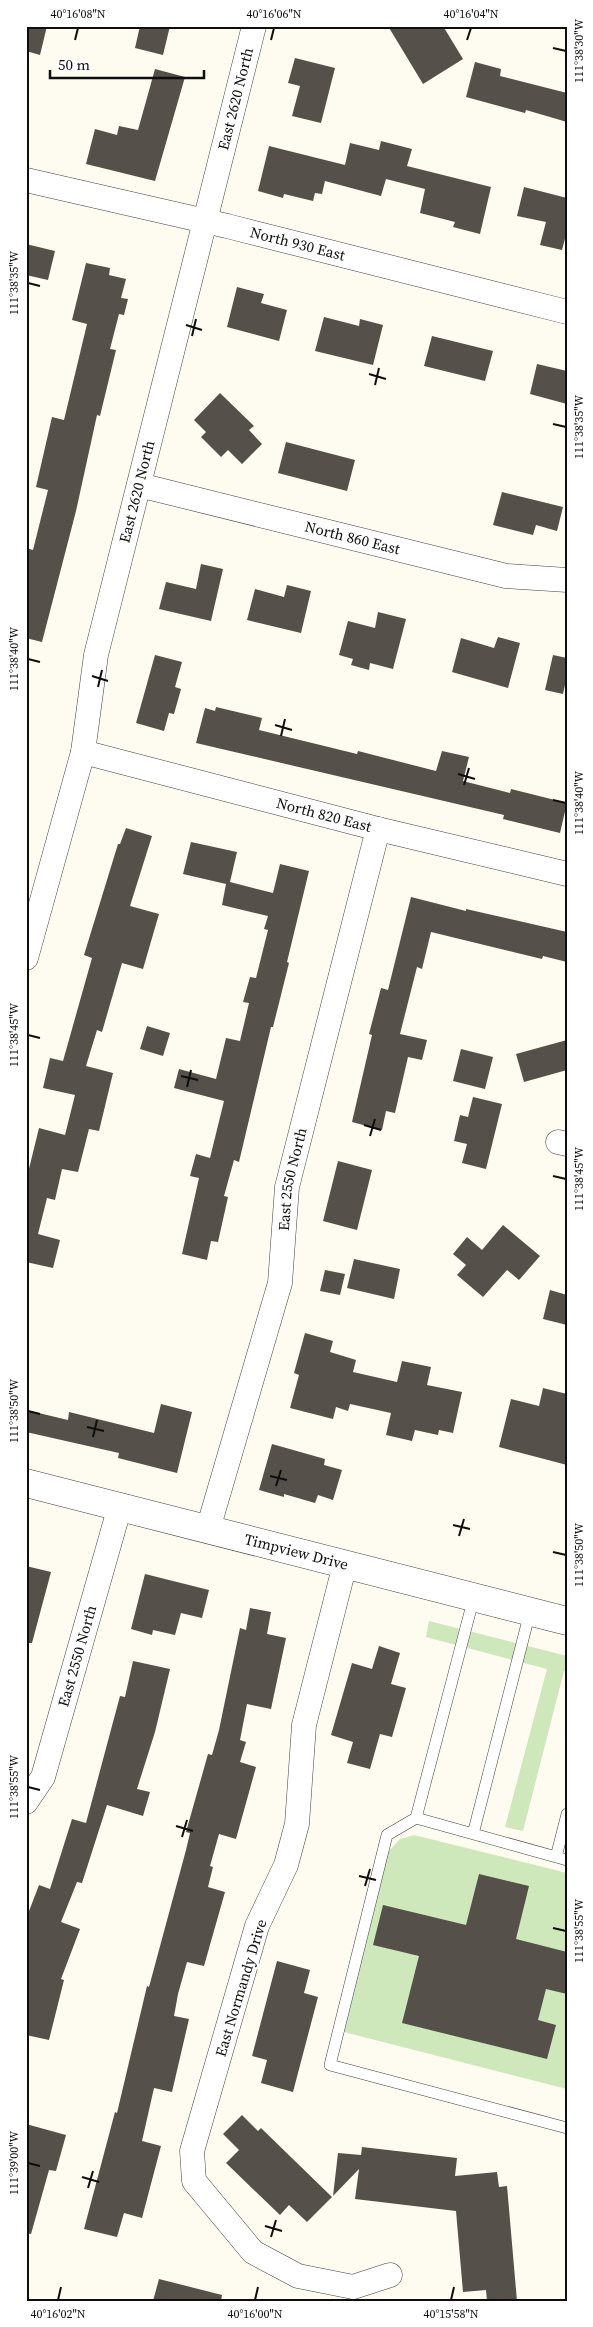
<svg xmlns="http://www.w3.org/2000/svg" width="593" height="2327" font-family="'Source Serif 4',serif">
	<rect width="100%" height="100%" fill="#fefcf0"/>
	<path fill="#cee7bb" d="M429 1621 567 1656V1672L564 1671 523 1831 505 1827 547 1669 426 1637Z
		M414 1835 567 1873V2089L344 2032 389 1851 400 1839Z"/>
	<path fill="#56504b" d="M26 26H47L40 55 26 51Z
		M140 26H170L163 55 135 48Z
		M388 26H443L463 59 423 84Z
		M295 58 335 68 321 123 292 116 300 86 288 83Z
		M475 62 501 69 500 76 567 93V122L526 110 525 113 466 97Z
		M155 69 185 77 155 181 86 164 95 129 117 135 119 126 138 130Z
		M381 141 412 149 407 166 491 187 480 234 453 227 455 222 420 213 425 189 386 179 381 196 325 181 322 194 315 193 313 201 284 194 283 198 258 191 269 146 345 165 350 143 379 150Z
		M524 187 567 198V231L562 250 540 245 546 222 517 216Z
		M26 244 55 251 48 280 26 275Z
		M86 263 110 268 109 275 126 279 121 298 128 299 124 315 119 314 110 349 116 350 100 416 97 415 76 511 42 642 26 638V548L33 550 48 490 36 487 52 417 64 420 87 324 72 320Z
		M237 287 264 294 261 303 287 310 279 341 227 327Z
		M324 317 359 326 360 319 383 325 373 365 315 351Z
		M432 336 493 351 485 381 424 366Z
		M537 364 567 371V404L530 394Z
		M220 393 254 426 249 430 262 444 242 464 228 450 221 457 201 437 206 432 194 420Z
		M286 442 355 460 347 491 278 473Z
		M502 492 563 507 557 531 536 525 533 535 493 525Z
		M201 564 223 569 211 621 159 609 166 582 196 589Z
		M287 585 311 591 301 633 247 620 255 589 284 597Z
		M378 612 406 619 393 669 370 663 369 670 351 665 353 659 339 655 348 621 375 628Z
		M498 637 520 643 508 688 452 672 461 638 494 648Z
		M155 655 182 662 175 687 181 689 174 714 169 713 164 731 136 723Z
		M553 655 567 658V676L563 694 545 690Z
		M216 707 262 718 259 730 357 754 358 751 436 771 442 751 469 757 463 781 510 793 511 789 567 803 560 833 503 819 504 815 196 743 205 708 215 711Z
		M126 828 152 836 130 906 159 914 143 969 122 963 102 1032 97 1030 86 1066 113 1073 99 1131 89 1129 78 1172 62 1169 55 1200 47 1198 38 1234 60 1240 53 1268 26 1262V1181L39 1128 65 1135 75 1095 43 1088 50 1058 63 1061 92 958 84 955 118 844H120Z
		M191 842 237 852 230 882 273 893 280 864 309 871 287 962 289 963 273 1027H271L239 1162 234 1160 224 1196 228 1197 218 1242 211 1241 207 1260 182 1254 199 1178 190 1176 196 1154 210 1158 224 1101 174 1088 179 1069 216 1079 226 1038 240 1041 249 1003 243 1002 250 977 256 978 268 930 264 929 268 916 222 905 226 884 183 874Z
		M411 897 466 911V909L567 932V962L543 956 542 959 431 932 422 969 417 967 400 1034 427 1040 422 1060 408 1057 395 1113 386 1111 382 1130 352 1122 372 1035 369 1034 381 988 388 990Z
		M147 1026 170 1033 163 1056 140 1049Z
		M567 1040V1070L524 1082 516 1054Z
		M461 1049 493 1057 485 1089 453 1081Z
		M473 1097 502 1104 486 1169 462 1163 467 1144 454 1141 460 1115 468 1117Z
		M338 1161 372 1170 357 1230 323 1221Z
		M503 1225 540 1256 519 1280 507 1270 483 1297 457 1275 466 1265 453 1254 467 1237 482 1250Z
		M354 1259 400 1269 394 1299 347 1288Z
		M325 1270 345 1274 340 1295 320 1291Z
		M550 1290 567 1295V1325L543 1319Z
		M305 1333 333 1341 330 1352 356 1360 353 1372 397 1382 402 1361 431 1367 427 1385 462 1392 453 1433 439 1430 438 1435 415 1430 412 1441 386 1435 391 1413 350 1404 348 1411 336 1407 333 1419 290 1408 299 1375 294 1373Z
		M543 1388 567 1394V1465L499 1447 511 1399 539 1406Z
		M161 1404 192 1412 177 1473 118 1458 119 1453 26 1432V1410L68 1420 69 1412 154 1433Z
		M272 1444 325 1459 324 1465 342 1470 333 1500 318 1495 315 1503 284 1494V1497L259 1490Z
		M26 1566 51 1572 32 1643H26Z
		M145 1574 209 1590 202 1618 181 1613 175 1635 153 1630 152 1635 131 1629Z
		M250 1608 271 1612 267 1634 286 1638 271 1709 247 1704 240 1740 246 1742 240 1762 256 1767 236 1839 219 1834 210 1866 213 1867 208 1887 225 1892 204 1966 187 1962 178 1994 174 2016 189 2019 172 2092 154 2088 142 2141 161 2146 142 2218 124 2213 117 2237 84 2229 115 2112 117 2113 147 1986 149 1987 186 1850 190 1833 186 1832 208 1754 212 1755 219 1730 240 1628 246 1630Z
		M379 1646 400 1653 391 1684 406 1688 392 1737 380 1734 370 1769 347 1763 353 1742 331 1735 352 1663 372 1669Z
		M133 1661 170 1669 155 1732 137 1789 150 1792 143 1816 107 1805 82 1883 77 1882 61 1922 80 1929 61 1979 64 1980 49 2040 26 2035V1919L39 1885 50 1889 72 1819 86 1823 120 1696 125 1697Z
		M479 1874 529 1886 516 1939 567 1952V1994L546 1989 538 2020 556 2025 547 2059 402 2023 419 1956 373 1945 383 1905 466 1925Z
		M277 1961 310 1970 304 1993 318 1997 293 2092 261 2083 267 2060 252 2056Z
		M242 2115 258 2131 261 2128 332 2197 307 2222 289 2205 280 2215 226 2163 239 2150 223 2134Z
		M26 2124 66 2135 56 2171 49 2170 31 2234 26 2233Z
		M362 2147 457 2158 455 2176 497 2172 499 2187 507 2186 517 2301H487L486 2290 463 2292 456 2211 355 2199 359 2169 333 2196 338 2153 361 2155Z
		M159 2279 222 2295 221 2301H153Z"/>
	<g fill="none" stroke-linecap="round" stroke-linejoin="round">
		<defs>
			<path id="service" d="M474 1597 416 1818 567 1860
				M416 1818 387 1835 330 2065 567 2128
				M473 1834 530 1612
				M556 1857 567 1814"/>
			<g id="minor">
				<path id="s1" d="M26 180 227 226 567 312"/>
				<path id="s2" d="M139 485 506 576 567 580"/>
				<path id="s3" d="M83 752 378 829 567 874"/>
				<path id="s4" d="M26 958 83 752 96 655 254 26"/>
				<path d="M558 1142 567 1144"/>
				<path id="s5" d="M208 1529 280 1283 287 1187 378 829"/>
				<path d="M345 1564 304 1725 297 1824 286 1865 257 1926 192 2151 194 2181 253 2252 298 2276 353 2287 390 2275"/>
				<path id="s6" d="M26 1802 43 1777 120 1506"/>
			</g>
			<g id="tertiary">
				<path id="s7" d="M26 1483 567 1621"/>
			</g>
		</defs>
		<use href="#service" stroke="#414141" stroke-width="12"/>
		<use href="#minor" stroke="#414141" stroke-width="25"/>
		<use href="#tertiary" stroke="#414141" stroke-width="29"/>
		<use href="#service" stroke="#fff" stroke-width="11"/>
		<use href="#minor" stroke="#fff" stroke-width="24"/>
		<use href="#tertiary" stroke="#fff" stroke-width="28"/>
	</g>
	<path fill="none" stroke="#0e0e0e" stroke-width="2" d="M75 40 78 28M271 40 274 28M467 40 471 28M553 48 566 51M28 283 40 286M186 325 202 330M192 336 196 319M369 374 386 379M375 385 379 368M553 424 566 427M28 659 40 662M92 676 108 681M98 687 102 670M275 725 292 730M281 736 285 719M458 774 475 779M464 785 469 768M553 800 566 803M28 1035 40 1038M181 1076 198 1080M187 1087 191 1070M364 1125 381 1130M370 1136 375 1119M553 1176 566 1179M28 1411 40 1414M87 1427 104 1431M93 1437 97 1420M270 1476 287 1480M276 1486 281 1470M453 1525 470 1529M459 1536 464 1519M553 1552 566 1555M28 1787 40 1790M176 1826 193 1831M182 1837 187 1820M359 1876 376 1880M365 1886 370 1869M553 1928 566 1931M28 2163 40 2166M82 2177 99 2182M88 2188 93 2171M265 2226 282 2231M271 2237 276 2220M58 2300 61 2287M255 2300 258 2287M451 2300 454 2287"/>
	<g text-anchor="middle" stroke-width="5" stroke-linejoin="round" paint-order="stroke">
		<g font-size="15" fill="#0e0e0e" stroke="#fff">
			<text dy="5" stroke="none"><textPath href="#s4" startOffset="885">East 2620 North</textPath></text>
			<text dy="5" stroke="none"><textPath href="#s1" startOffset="279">North 930 East</textPath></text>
			<text dy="5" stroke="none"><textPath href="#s4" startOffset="480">East 2620 North</textPath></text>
			<text dy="5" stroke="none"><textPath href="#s2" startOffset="220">North 860 East</textPath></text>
			<text dy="5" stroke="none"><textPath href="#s3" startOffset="249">North 820 East</textPath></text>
			<text dy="5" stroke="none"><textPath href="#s5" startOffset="361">East 2550 North</textPath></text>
			<text dy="5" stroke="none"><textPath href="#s7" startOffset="279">Timpview Drive</textPath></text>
			<text dy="5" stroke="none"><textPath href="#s6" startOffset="156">East 2550 North</textPath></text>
			<text transform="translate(241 1988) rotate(-73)" y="5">East Normandy Drive</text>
		</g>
	</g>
	<rect width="593" height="2327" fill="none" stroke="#ffffff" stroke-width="55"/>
	<path d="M50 70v8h154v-8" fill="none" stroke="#0e0e0e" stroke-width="2.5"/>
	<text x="58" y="70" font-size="15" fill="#0e0e0e" stroke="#ffffff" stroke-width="4" paint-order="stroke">50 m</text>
	<rect x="28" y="28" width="538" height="2272" fill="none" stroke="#0e0e0e" stroke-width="2"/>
	<g font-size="12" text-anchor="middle" fill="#0e0e0e">
		<text x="78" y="18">40°16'08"N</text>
		<text x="274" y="18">40°16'06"N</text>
		<text x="471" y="18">40°16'04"N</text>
		<text transform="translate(579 51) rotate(-90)" y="4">111°38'30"W</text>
		<text transform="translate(14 283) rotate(-90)" y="4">111°38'35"W</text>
		<text transform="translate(579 427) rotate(-90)" y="4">111°38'35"W</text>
		<text transform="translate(14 659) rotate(-90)" y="4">111°38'40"W</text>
		<text transform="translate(579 803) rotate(-90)" y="4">111°38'40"W</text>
		<text transform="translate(14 1035) rotate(-90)" y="4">111°38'45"W</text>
		<text transform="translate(579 1179) rotate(-90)" y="4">111°38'45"W</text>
		<text transform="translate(14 1411) rotate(-90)" y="4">111°38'50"W</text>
		<text transform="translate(579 1555) rotate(-90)" y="4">111°38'50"W</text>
		<text transform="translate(14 1787) rotate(-90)" y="4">111°38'55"W</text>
		<text transform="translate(579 1931) rotate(-90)" y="4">111°38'55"W</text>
		<text transform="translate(14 2163) rotate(-90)" y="4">111°39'00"W</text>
		<text x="58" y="2318">40°16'02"N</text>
		<text x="255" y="2318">40°16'00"N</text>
		<text x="451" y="2318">40°15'58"N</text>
	</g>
</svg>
